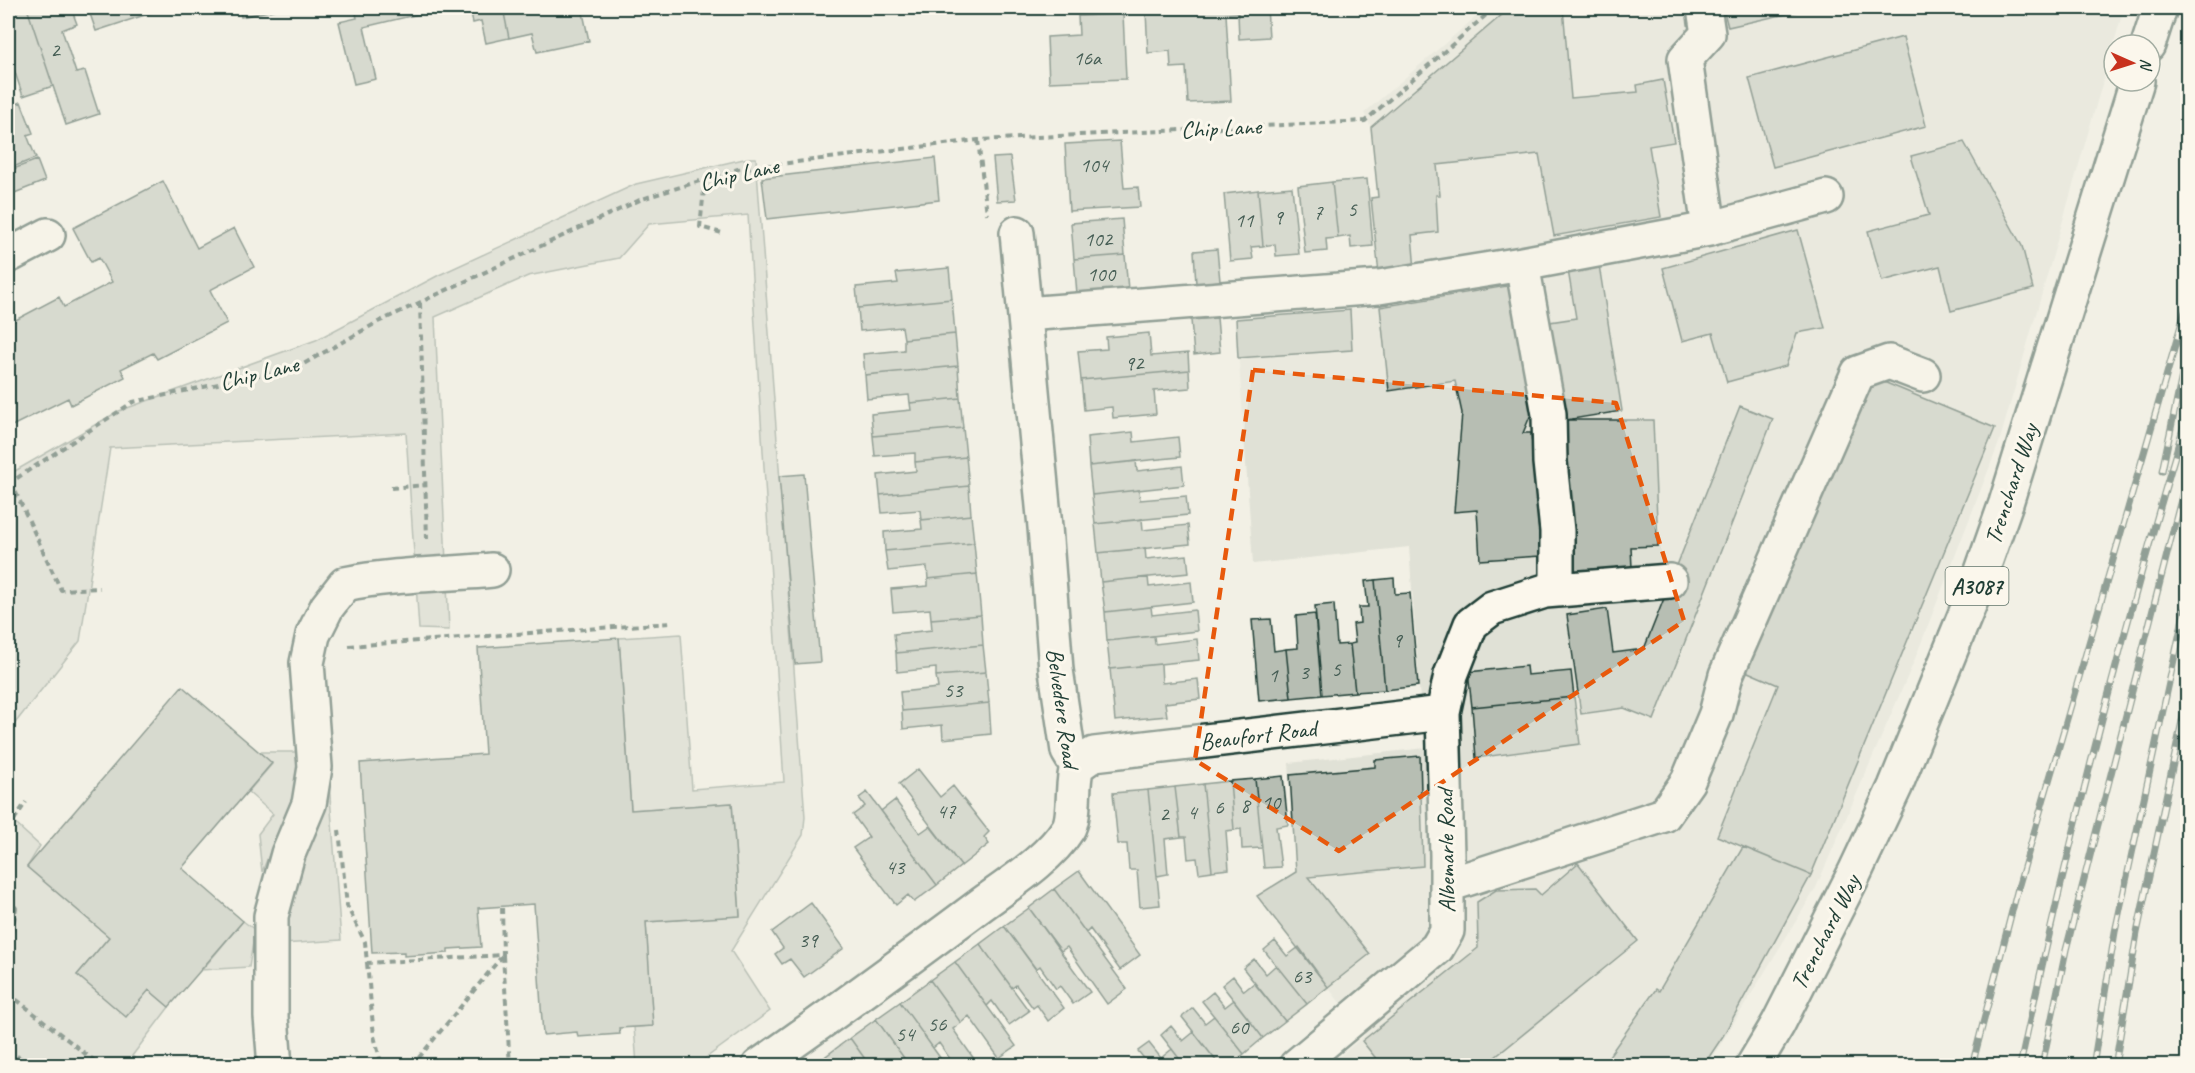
<svg xmlns="http://www.w3.org/2000/svg" width="2195" height="1073" font-family="Caveat,sans-serif">
	<rect width="100%" height="100%" fill="#f2f0e5"/>
	<filter id="ink" filterUnits="userSpaceOnUse"><feTurbulence type="fractalNoise" baseFrequency=".0167" numOctaves="2"/><feDisplacementMap in="SourceGraphic" scale="12" xChannelSelector="R" yChannelSelector="G"/><feConvolveMatrix kernelMatrix="1 2 1 2 8 2 1 2 1" color-interpolation-filters="sRGB"/></filter>
	<g filter="url(#ink)">
		<path fill="#e0e1d6" d="M1486 8H2124L1999 443 1913 664 1815 890 1708 1065H1329L1365 1035 1257 896 1296 871 1289 763 1426 748 1419 688 1409 547 1253 564 1236 319 1380 307 1379 274 1371 198 1378 197 1371 127 1364 113Z"/>
		<path fill="#cfd2c8" stroke="#77887e" stroke-width="1.5" d="M748 158H756L805 817 803 835 731 951 770 1011 696 1065H660L655 1060 648 1065H637L634 1027 652 1026 646 922 740 915 732 803 631 810 619 638 681 634 692 789 784 782 748 215 649 224 619 258 528 276 435 317 449 630 419 629 406 433 110 448 80 641 8 732V707L11 700 8 475 119 411 316 340 439 275 636 184Z
			M258 752H297V786L262 872 258 834 273 814 248 792 272 764Z
			M328 770 341 940 283 944V912Z
			M8 817 40 846 27 867 109 937 77 975 149 990 169 1007 132 1056 143 1065H8Z
			M243 921 255 930 249 967 202 970Z"/>
		<path fill="#b7beb3" stroke="#1f3d34" stroke-width="1.5" d="M8 8H27L53 86 23 96 9 55 8 56Z
			M27 8H71L77 24 62 30 76 73 85 71 99 114 66 125Z
			M88 8H153L154 12 96 31Z
			M153 8H169L154 12Z
			M239 8H282L241 17Z
			M355 8H417L419 14 364 27 376 79 354 84 339 22 357 18Z
			M470 8H503L509 38 486 43 481 21 473 23Z
			M503 8H582L589 41 537 52 532 33 509 38Z
			M1183 8H1267L1269 37 1239 39 1238 13 1226 14 1231 101 1188 103 1186 67 1171 68 1170 51 1148 53 1146 11Z
			M1510 8H1563L1571 98 1638 92 1637 85 1663 80 1674 142 1649 146 1661 217 1554 236 1539 154 1437 165 1440 195H1436L1438 232 1412 235 1415 270 1379 274 1371 198 1378 197 1371 127Z
			M1723 8H1813L1728 27Z
			M1123 14 1126 79 1049 82 1047 37 1079 35 1078 16Z
			M1903 37 1926 126 1773 167 1749 78Z
			M21 102 33 133 27 135 36 158 8 169V108Z
			M1120 141 1124 188 1138 187 1140 207 1069 211 1065 144Z
			M1964 142 2022 246 2033 289 1951 311 1940 266 1882 281 1868 231 1929 215 1911 156Z
			M1010 157 1016 200 997 201 993 158Z
			M935 158 939 200 767 219 762 178Z
			M37 160 45 181 12 194 8 183V171Z
			M1367 179 1373 246 1351 248 1350 236 1338 238 1332 182Z
			M163 181 197 248 234 228 254 267 210 290 227 323 157 359 153 353 121 369 125 377 71 405 68 398 12 426 8 417V324L59 297 64 307 112 282 99 258 91 262 73 228Z
			M1332 182 1338 238 1326 239 1327 251 1305 253 1298 186Z
			M1292 187 1299 254 1276 256 1275 244 1263 246 1258 190Z
			M1258 190 1263 246 1251 247 1253 259 1230 261 1224 194Z
			M1122 219 1125 255 1074 259 1071 223Z
			M1798 230 1825 328 1797 333 1786 366 1727 382 1713 333 1682 341 1663 268Z
			M1217 249 1220 281 1196 284 1194 251Z
			M1125 255 1128 290 1077 294 1074 259Z
			M1599 265 1622 411 1566 420 1550 322 1576 318 1568 270Z
			M949 268 952 299 858 308 856 287 898 283 896 273Z
			M1513 285 1538 411 1531 414 1523 433H1531L1541 556 1480 560 1477 510 1454 512 1462 413 1455 381 1389 391 1380 307Z
			M952 299 955 334 904 339 902 327 860 331 858 308Z
			M1350 310 1352 350 1238 358 1236 319Z
			M1217 318 1220 352 1194 355 1191 320Z
			M1149 333 1151 356 1188 353 1189 370 1081 380 1078 351 1107 349 1106 337Z
			M955 334 958 366 865 375 863 354 904 350V339Z
			M958 366 960 398 910 403 909 395 867 399 865 375Z
			M1189 370 1190 388 1154 391 1156 414 1113 418 1112 407 1084 410 1081 380Z
			M1862 373 1995 428 1811 875 1717 836 1778 685 1741 669Z
			M960 398 963 428 873 436 871 414 911 410 910 403Z
			M1740 406 1773 419 1654 720 1624 708 1581 714 1567 615 1607 609 1613 653 1644 649Z
			M1566 420H1653L1658 546 1631 547 1632 568 1569 571Z
			M963 428 966 457 915 462V453L875 456 873 436Z
			M1133 432 1134 442 1178 437 1180 457 1089 466 1087 437Z
			M966 457 969 486 880 495 878 475 916 471 915 462Z
			M1136 461 1137 471 1182 466 1184 485 1092 495 1089 466Z
			M804 474 820 662 795 664 779 476Z
			M969 486 971 515 921 520 920 510 882 513 880 495Z
			M1139 490 1140 500 1186 496 1188 515 1095 524 1092 495Z
			M971 515 974 543 885 551 884 532 922 529 921 520Z
			M1142 519 1143 530 1188 525 1190 544 1098 553 1095 524Z
			M974 543 977 574 928 579 927 567 888 571 885 551Z
			M1145 548 1146 559 1187 555 1189 573 1101 582 1098 553Z
			M977 574 981 615 931 619 930 609 893 612 891 589 928 586V579Z
			M1148 577 1149 587 1191 582 1193 602 1105 612 1101 582Z
			M1394 578 1395 594 1410 593 1418 686 1385 690 1375 580Z
			M1375 580 1385 690 1355 692 1350 644 1355 643 1353 624 1360 623 1359 607H1368L1365 581Z
			M1334 604 1337 645 1350 644 1355 692 1322 695 1315 606Z
			M1151 607 1152 615 1195 610 1197 631 1107 641 1105 612Z
			M1315 614 1322 695 1291 698 1286 649 1298 648 1296 616Z
			M981 615 983 645 896 653 894 634 932 630 931 619Z
			M1271 619 1274 651 1286 649 1291 698 1259 701 1252 620Z
			M1154 636 1155 644 1197 639 1199 660 1110 669 1107 641Z
			M619 638 631 810 732 803 740 916 646 922 653 1026 619 1028 620 1034 578 1037 577 1032 543 1035 534 904 478 908 481 947 448 949V953L404 956V952L372 953 360 763 485 754 478 648Z
			M983 645 986 672 936 676V668L897 672 896 653Z
			M1161 664 1162 683 1198 679 1200 699 1165 703 1167 716 1115 721 1110 669Z
			M1526 666 1527 675 1571 671 1574 697 1472 707 1468 672Z
			M986 672 989 703 902 711 900 692 938 688 936 676Z
			M182 686 272 763 182 868 243 921 169 1007 149 990 126 1017 77 975 109 937 27 867Z
			M1574 697 1580 744 1476 758 1472 707Z
			M989 703 991 734 943 739 942 725 903 729 902 711Z
			M1420 756 1423 866 1308 877 1370 954 1328 987 1257 896 1296 872 1290 775 1375 767V760Z
			M918 769 940 797 953 786 989 832 984 837 989 844 961 866 899 784Z
			M1283 776 1288 825 1276 827 1281 867 1264 868 1255 779Z
			M1255 779 1262 848 1242 849 1241 829 1234 830 1230 781Z
			M1230 781 1234 830 1226 831 1229 869 1212 871 1203 784Z
			M1203 784 1212 871 1199 873 1197 858 1188 859 1186 837H1181L1175 787Z
			M1175 787 1181 837 1165 839 1168 874 1157 876 1148 790Z
			M1148 790 1160 905 1140 907 1137 870H1129L1127 844H1118L1113 793Z
			M867 792 937 885 914 902 908 895 896 905 853 848 869 837 853 815 865 806 859 798Z
			M895 800 920 833 930 826 961 866 937 885 881 811Z
			M1743 847 1811 875 1723 1036 1703 1066H1602L1656 989 1659 991Z
			M1578 863 1638 941 1484 1066H1382L1362 1041 1478 948 1477 902 1496 890 1535 889 1541 895Z
			M1079 871 1140 955 1120 970 1090 929 1086 933 1054 889Z
			M1054 889 1127 989 1107 1004 1067 947 1061 951 1029 908Z
			M811 903 844 948 804 977 790 959 782 964 775 954 783 948 772 932Z
			M1029 908 1090 992 1073 1004 1060 986 1056 989 1040 966 1036 969 1004 926Z
			M1004 926 1064 1008 1048 1021 1037 1005 1033 1008 1016 985 1012 988 980 944Z
			M1275 941 1287 956 1299 947 1328 987 1307 1004 1264 950Z
			M980 944 1029 1011 1009 1025 992 1001 987 1006 955 962Z
			M1254 959 1266 974 1276 965 1307 1004 1285 1021 1243 968Z
			M955 962 1016 1046 999 1058 969 1016 961 1023 930 980Z
			M1233 976 1244 991 1254 983 1285 1021 1263 1038 1222 985Z
			M930 980 961 1023 953 1029 979 1066H955L939 1043 933 1048 900 1002Z
			M1213 992 1225 1007 1234 1000 1263 1038 1244 1054 1202 1001Z
			M900 1002 933 1048 946 1066H922L918 1059 909 1065 876 1019Z
			M1193 1008 1205 1023 1214 1016 1244 1054 1230 1066H1220L1182 1017Z
			M876 1019 909 1065V1066H870L850 1038Z
			M1171 1026 1183 1041 1194 1032 1220 1066H1185L1161 1035Z
			M850 1038 870 1066H833L826 1056Z
			M1149 1043 1161 1058 1172 1049 1185 1066H1150L1138 1051Z
			M826 1056 833 1066H813Z"/>
		<g fill="none" stroke-linecap="round" stroke-linejoin="round">
			<defs>
				<path id="minor" d="M1704 8 1708 34 1685 59 1709 229
					M8 256 48 235
					M1522 264 1709 229 1826 197
					M1025 314 1379 287 1522 264 1549 414 1550 462 1557 531V590L1545 591 1492 608 1471 624 1451 675 1443 713 1447 855V931L1437 948 1296 1066
					M1557 590 1670 581
					M1077 766 1094 754 1443 713
					M1448 885 1664 815 1688 781 1716 714 1726 675 1858 373 1889 362 1923 375
					M275 1066 271 1017V916L288 854 309 804 315 767 307 663 313 635 327 607 345 584C393 574 443 575 492 570
					M759 1066C832 1015 903 963 974 910 1004 887 1048 861 1068 829 1076 816 1071 784 1077 766L1068 751 1056 670 1045 527 1017 233"/>
				<path id="major" d="M2148 45 2160 8
					M1753 1066 1778 1024 1855 872 1895 787 1976 588 2006 503 2137 81"/>
			</defs>
			<use href="#minor" stroke="#1f3d34" stroke-width="38"/>
			<use href="#major" stroke="#1f3d34" stroke-width="38"/>
			<path stroke="#1f3d34" stroke-width="4" stroke-dasharray="6 4.5" stroke-linecap="butt" d="M978 140 987 214
				M705 180 700 227 722 233
				M420 303 427 539
				M11 482 61 590 100 588
				M8 484 133 402 298 367 378 322 642 199 738 169 978 140 1365 121 1494 8
				M391 488 425 485
				M349 646 671 623
				M8 829 26 802
				M339 830 347 906 365 942 367 963 503 955 502 906
				M8 898 16 908 8 958
				M503 956 510 1066
				M367 963 374 1036 382 1066
				M8 993 101 1066
				M8 1050 32 1066
				M412 1066 503 955"/>
			<use href="#minor" stroke="#fbf7ec" stroke-width="33"/>
			<use href="#major" stroke="#fbf7ec" stroke-width="33"/>
			<defs>
				<path id="rail" d="M2162 471 2188 347
					M1972 1066 2018 888 2188 301
					M2020 1066C2067 846 2123 628 2188 412
					M2042 1066 2066 950 2188 472
					M2093 1066 2115 932 2188 595
					M2115 1066 2137 933 2188 693"/>
			</defs>
			<use href="#rail" stroke="#1f3d34" stroke-width="7"/>
			<use href="#rail" stroke="#fbf7ec" stroke-width="4.5" stroke-dasharray="14" stroke-linecap="butt"/>
		</g>
	</g>
	<path d="M0 0H2195V1073H0ZM1253 370 1616 403 1684 621 1339 851 1195 760Z" fill="#f2f0e5" fill-opacity=".55" fill-rule="evenodd"/>
	<path fill="none" stroke="#e8590c" stroke-width="4.5" stroke-dasharray="12 8" stroke-linejoin="round" d="M1253 370 1616 403 1684 621 1339 851 1195 760Z"/>
	<g text-anchor="middle" stroke-width="6" stroke-linejoin="round" paint-order="stroke">
		<g font-size="21" fill="#455d54">
			<text x="55" y="57">2</text>
			<text x="1087" y="65">16a</text>
			<text x="1094" y="172">104</text>
			<text x="1352" y="216">5</text>
			<text x="1318" y="219">7</text>
			<text x="1278" y="224">9</text>
			<text x="1244" y="227">11</text>
			<text x="1098" y="246">102</text>
			<text x="1101" y="281">100</text>
			<text x="1134" y="370">92</text>
			<text x="1397" y="647">9</text>
			<text x="1336" y="676">5</text>
			<text x="1304" y="679">3</text>
			<text x="1273" y="682">1</text>
			<text x="953" y="697">53</text>
			<text x="1271" y="809">10</text>
			<text x="1245" y="812">8</text>
			<text x="1219" y="814">6</text>
			<text x="946" y="818">47</text>
			<text x="1192" y="819">4</text>
			<text x="1164" y="821">2</text>
			<text x="895" y="874">43</text>
			<text x="808" y="947">39</text>
			<text x="1302" y="983">63</text>
			<text x="937" y="1031">56</text>
			<text x="1239" y="1034">60</text>
			<text x="905" y="1041">54</text>
		</g>
		<rect fill="#fbf7ec" stroke="#61756b" stroke-width="1.5" x="1945.5" y="567" width="63" height="38" rx="4.5"/>
		<g font-size="22" font-weight="bold" fill="#1f3d34">
			<text x="1977" y="594">A3087</text>
		</g>
		<g font-size="24" fill="#1f3d34" stroke="#fbf7ec">
			<text transform="translate(1221 128) rotate(-3)" y="8">Chip Lane</text>
			<text transform="translate(739 174) rotate(-13)" y="8">Chip Lane</text>
			<text transform="translate(259 373) rotate(-14)" y="8">Chip Lane</text>
			<text transform="translate(2011 484) rotate(-72)" y="8">Trenchard Way</text>
			<text transform="translate(1063 708) rotate(82)" y="8">Belvedere Road</text>
			<text transform="translate(1258 735) rotate(-7)" y="8">Beaufort Road</text>
			<text transform="translate(1446 851) rotate(-91)" y="8">Albemarle Road</text>
			<text transform="translate(1825 932) rotate(-63)" y="8">Trenchard Way</text>
		</g>
	</g>
	<rect width="2195" height="1073" fill="none" stroke="#fbf7ec" stroke-width="30"/>
	<rect x="15" y="15" width="2165" height="1043" fill="none" stroke="#1f3d34" stroke-width="2" filter="url(#ink)"/>
	<g transform="translate(2132 63) rotate(93)"><circle r="28" fill="#fbf7ec" stroke="#a3ada2" stroke-width="1.5"/>
	<path d="M0-4.5L10 22L0 15L-10 22Z" fill="#c8321e"/>
	<text y="-9" font-size="16" font-weight="bold" text-anchor="middle" fill="#1f3d34">N</text>
	</g>
</svg>
